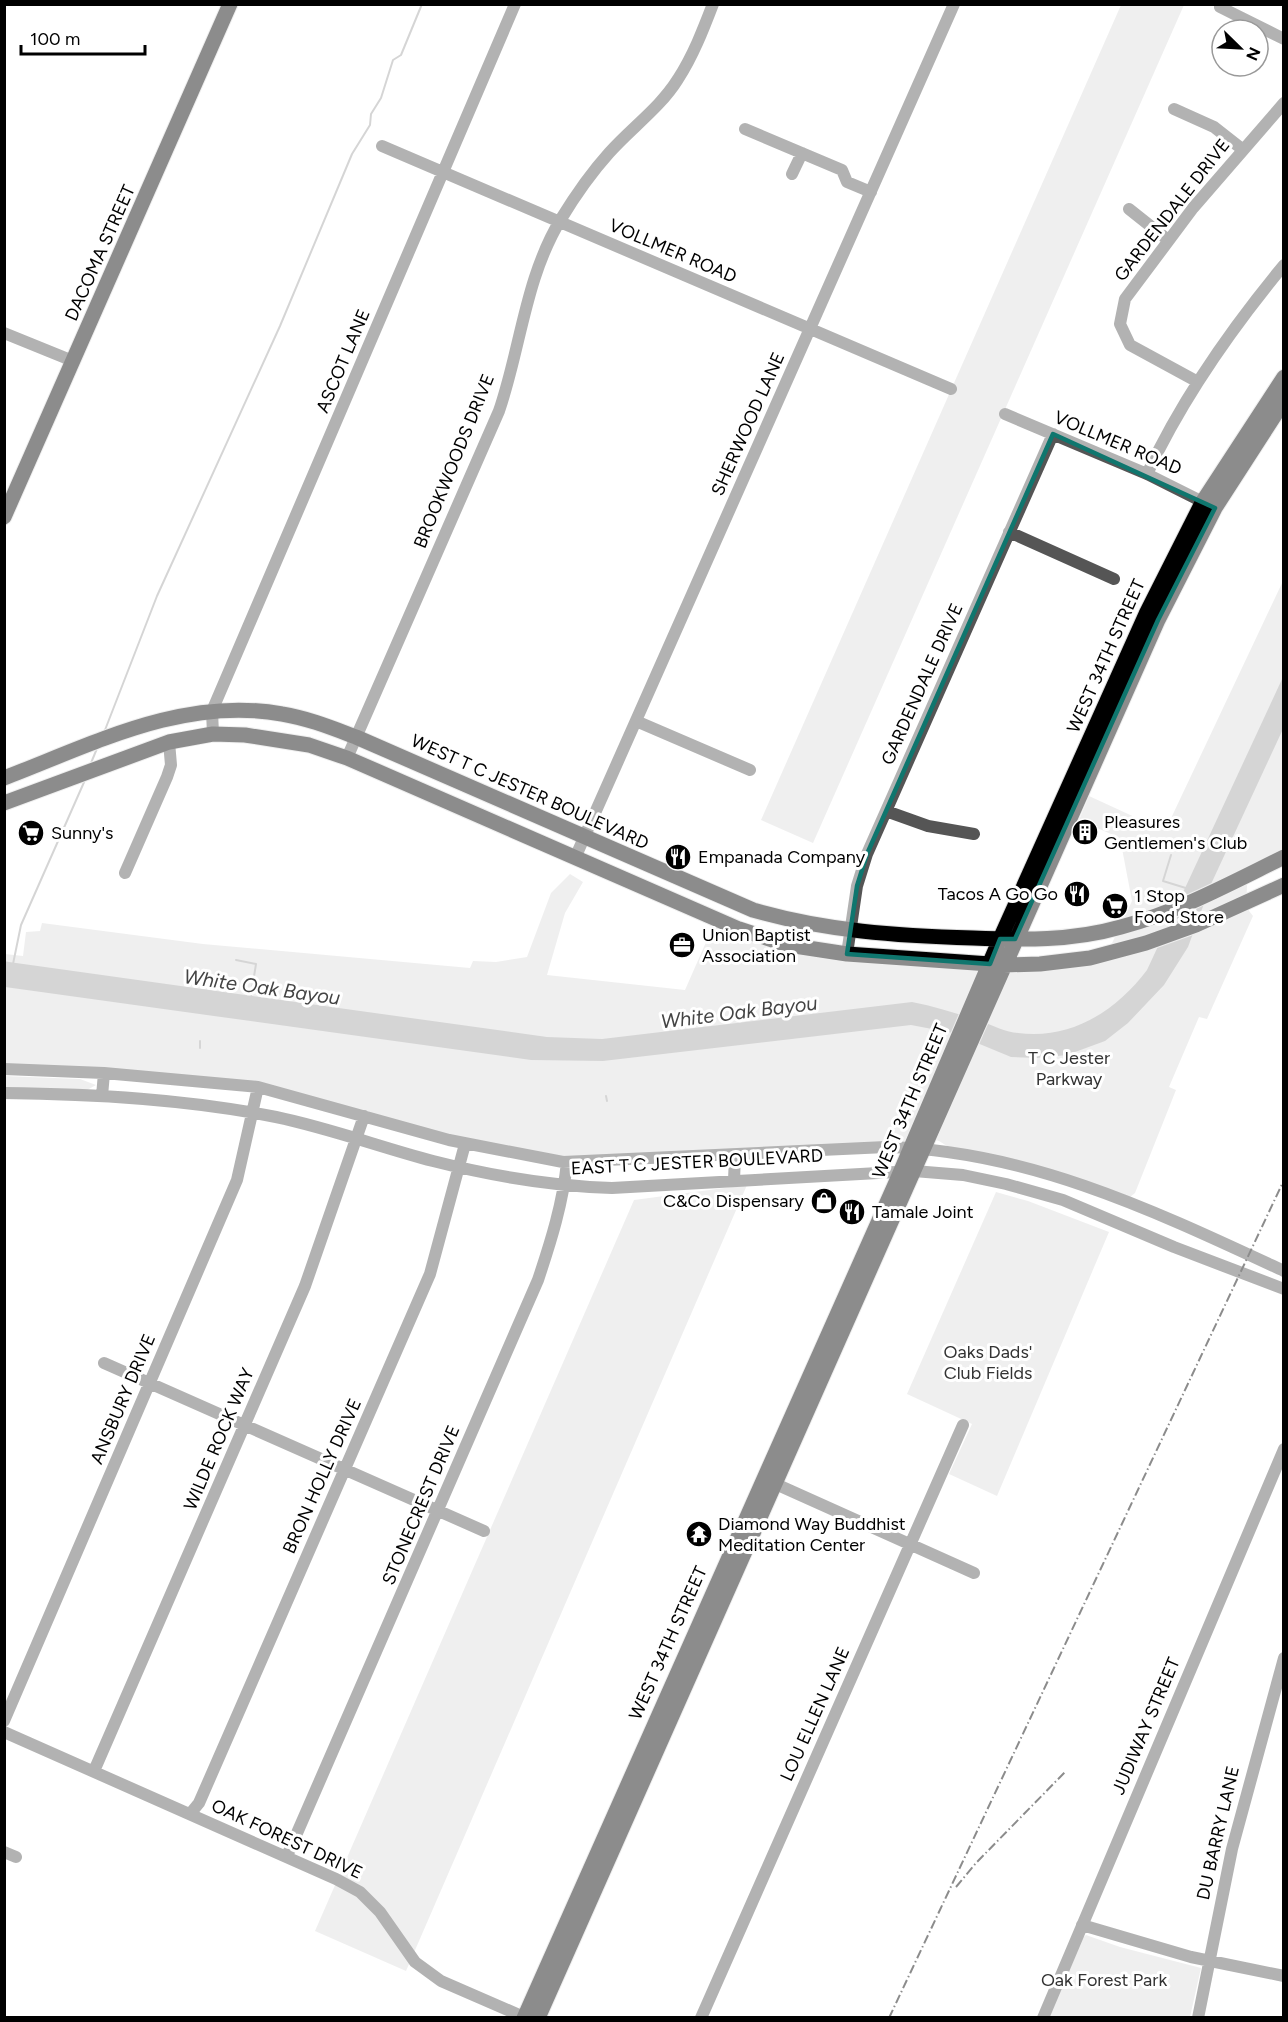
<svg xmlns="http://www.w3.org/2000/svg" width="1288" height="2022" font-family="Figtree,sans-serif">
	<rect width="100%" height="100%" fill="#fff"/>
	<path fill="#dcdcdc" d="M1121 5H1184L813 843 761 820Z
		M1283 581V850L1248 866 1246 907 1253 916 1207 1019 1199 1017 1169 1087 1176 1090 1135 1193 1130 1197C1071 1175 1014 1157 951 1147 946 1146 943 1143 939 1141 929 1137 912 1137 903 1142L579 1159 466 1141 297 1094 5 1065V954L23 956 26 932 40 931 42 923 203 944 470 968 473 961 496 962 527 957 551 893 570 874 583 882 565 913 547 975 685 990 714 924 748 937 976 969 979 975 1104 960 1132 901 1120 838 1079 820 1089 796 1165 831Z
		M5 1076 80 1079 96 1085 87 1090 5 1088Z
		M747 1185 406 1971 315 1931 634 1200Z
		M996 1192 1028 1201 1109 1232 997 1496 949 1474 972 1424 907 1394Z
		M1086 1935 1120 1947 1201 1968 1190 2017 1049 2018 1081 1939Z"/>
	<path fill="#a3a3a3" d="M1283 677V729L1212 882 1188 947 1164 985 1128 1023 1105 1041 1067 1055 1037 1058 1011 1057 953 1033 911 1025 603 1061 531 1060 5 987 4 961 9 962 547 1037 602 1039 912 1002C937 1007 959 1014 983 1022 994 1026 1006 1032 1018 1033 1071 1040 1116 1011 1147 970Z"/>
	<g fill="none" stroke-linecap="round" stroke-linejoin="round">
		<path stroke="#a3a3a3" stroke-width="2" d="M105 730 157 596 280 326 352 154 370 125 371 114 381 98 393 60 401 55 422 4
			M91 763 98 746
			M1171 855 1163 881 1189 889
			M236 960 256 964 251 995
			M13 964 21 925 85 780
			M200 1048V1041
			M606 1096 607 1101"/>
		<defs>
			<path id="major" d="M4 517 230 4
				M4 778C93 744 184 696 282 714 307 718 332 728 356 737L753 910C825 931 898 936 973 938 1023 940 1072 941 1121 927 1178 912 1231 883 1284 857
				M4 803 169 742 213 734 245 735 309 745 347 758 739 929 788 945 847 954 1004 965 1040 964 1090 958 1146 943 1196 925 1284 885
				M524 2018 897 1180 1000 939 1146 614 1203 501 1284 377
				M538 2018 1158 620 1215 508 1284 401"/>
		</defs>
		<use href="#major" stroke="#dbdbdb" stroke-width="17"/>
		<path stroke="#555" stroke-width="12" d="M1220 7 1284 39
			M1174 109 1214 127 1242 149
			M745 129 842 170 847 182 871 192
			M382 146 951 389
			M792 174 802 153
			M1129 209 1168 240
			M4 333 73 361
			M1198 382 1130 345 1120 324 1125 299 1193 208 1284 103
			M1005 414 1147 474 1209 505
			M1147 474C1182 399 1231 329 1284 265
			M1009 532 1114 579
			M636 721 750 770
			M213 734 212 711 515 4
			M347 758 499 411C521 347 525 278 561 219 575 196 591 173 609 153 631 128 660 108 678 79 693 56 703 30 713 4
			M886 811 928 826 974 834
			M575 858 954 4
			M125 873 167 777 171 765 169 742
			M847 954 857 886 867 854 1053 434
			M4 1069 104 1073 258 1087 449 1140 563 1162 886 1147C1028 1150 1157 1212 1284 1271
			M4 1093C95 1094 187 1099 276 1117 329 1128 380 1147 433 1161 492 1176 552 1186 612 1188L914 1171 963 1175 1006 1184 1063 1200 1174 1247 1284 1289
			M102 1096 104 1073
			M734 1180 735 1156
			M104 1363 484 1531
			M769 1481 974 1573
			M4 1721 237 1180 258 1087
			M4 1732 336 1879 360 1892 380 1912 415 1962 441 1981 526 2018
			M94 1771 305 1286 364 1116
			M190 1814 199 1803 430 1274 465 1144
			M4 1852 16 1857
			M287 1856 538 1280C551 1241 563 1203 567 1162
			M1082 1925 1191 1957 1284 1976
			M701 2018 963 1425
			M1043 2018 1284 1449
			M1198 2018 1232 1849 1284 1658"/>
		<use href="#major" stroke="#000" stroke-width="15"/>
		<path stroke="#000" stroke-width="2" stroke-dasharray="9 3 1.5 3" stroke-linecap="butt" d="M956 1887 976 1863 1066 1771
			M889 2018 1284 1180"/>
	</g>
	<path d="M0 0H1288V2022H0ZM1053 434 1215 508 1158 620 1015 939H1000L990 964 847 954 857 886 867 854Z" fill="#fff" fill-opacity=".55" fill-rule="evenodd"/>
	<path fill="none" stroke="#0f766e" stroke-width="4.5" stroke-linejoin="round" d="M1053 434 1215 508 1158 620 1015 939H1000L990 964 847 954 857 886 867 854Z"/>
	<defs>
		<symbol id="building-disc" viewBox="-11 -11 22 22"><circle r="9.5" fill="#000" stroke="#fff"/><path d="M-4-6H4V6H1V3H-1V6H-4ZM-2.5-4.3h1.7v1.8h-1.7ZM.8-4.3h1.7v1.8H.8ZM-2.5-1h1.7V.8h-1.7ZM.8-1h1.7V.8H.8Z" fill="#fff"/></symbol>
		<symbol id="supermarket-disc" viewBox="-11 -11 22 22"><circle r="9.5" fill="#000" stroke="#fff"/><path d="M-6-5.5h2.5l.6 2H6L4.5 2H-2.5L-4.4-4H-6ZM-1.5 3.2a1.3 1.3 0 1 0 .1 0ZM3 3.2a1.3 1.3 0 1 0 .1 0Z" fill="#fff"/></symbol>
		<symbol id="restaurant-disc" viewBox="-11 -11 22 22"><circle r="9.5" fill="#000" stroke="#fff"/><path d="M-5-6h1v4h1v-4h1v4h1v-4h1v5L-1.5 .5V6h-2V.5L-5-1ZM5-6V6H3V1.5H1.5Q1.5-4 5-6Z" fill="#fff"/></symbol>
		<symbol id="office-disc" viewBox="-11 -11 22 22"><circle r="9.5" fill="#000" stroke="#fff"/><path d="M-6-3h4V-5.5h4V-3h4V5H-6ZM-1-4.5V-3h2v-1.5ZM-6 0V1H6V0Z" fill="#fff"/></symbol>
		<symbol id="shop-disc" viewBox="-11 -11 22 22"><circle r="9.5" fill="#000" stroke="#fff"/><path d="M-5-2.5h2.3a2.7 3.5 0 0 1 5.4 0H5L5.5 6h-11ZM-1.5-2.5h3a1.5 2.3 0 0 0-3 0Z" fill="#fff"/></symbol>
		<symbol id="temple-disc" viewBox="-11 -11 22 22"><circle r="9.5" fill="#000" stroke="#fff"/><path d="M0-6L5-2H3V0L6.5 2.5H4V6H1.5V3h-3V6H-4V2.5H-6.5L-3 0V-2H-5Z" fill="#fff"/></symbol>
	</defs>
	<g fill-rule="evenodd">
		<use href="#building-disc" x="1070" y="817" width="30" height="30"/>
		<use href="#supermarket-disc" x="16" y="818" width="30" height="30"/>
		<use href="#restaurant-disc" x="663" y="842" width="30" height="30"/>
		<use href="#restaurant-disc" x="1062" y="879" width="30" height="30"/>
		<use href="#supermarket-disc" x="1100" y="891" width="30" height="30"/>
		<use href="#office-disc" x="667" y="930" width="30" height="30"/>
		<use href="#shop-disc" x="809" y="1186" width="30" height="30"/>
		<use href="#restaurant-disc" x="837" y="1197" width="30" height="30"/>
		<use href="#temple-disc" x="684" y="1519" width="30" height="30"/>
	</g>
	<g text-anchor="middle" stroke-width="6" stroke-linejoin="round" paint-order="stroke">
		<g font-size="18" fill="#000" stroke="#fff">
			<text transform="translate(1172 210) rotate(-52)" y="6">GARDENDALE DRIVE</text>
			<text transform="translate(673 251) rotate(23)" y="6">VOLLMER ROAD</text>
			<text transform="translate(100 253) rotate(-66)" y="6">DACOMA STREET</text>
			<text transform="translate(343 361) rotate(-67)" y="6">ASCOT LANE</text>
			<text transform="translate(748 424) rotate(-66)" y="6">SHERWOOD LANE</text>
			<text transform="translate(1118 443) rotate(23)" y="6">VOLLMER ROAD</text>
			<text transform="translate(454 461) rotate(-68)" y="6">BROOKWOODS DRIVE</text>
			<text transform="translate(1106 656) rotate(-66)" y="6">WEST 34TH STREET</text>
			<text transform="translate(922 684) rotate(-66)" y="6">GARDENDALE DRIVE</text>
			<text transform="translate(530 792) rotate(24)" y="6">WEST T C JESTER BOULEVARD</text>
			<text transform="translate(910 1101) rotate(-67)" y="6">WEST 34TH STREET</text>
			<text transform="translate(697 1162) rotate(-3)" y="6">EAST T C JESTER BOULEVARD</text>
			<text transform="translate(123 1399) rotate(-67)" y="6">ANSBURY DRIVE</text>
			<text transform="translate(219 1439) rotate(-67)" y="6">WILDE ROCK WAY</text>
			<text transform="translate(322 1476) rotate(-66)" y="6">BRON HOLLY DRIVE</text>
			<text transform="translate(421 1505) rotate(-67)" y="6">STONECREST DRIVE</text>
			<text transform="translate(668 1643) rotate(-66)" y="6">WEST 34TH STREET</text>
			<text transform="translate(815 1714) rotate(-66)" y="6">LOU ELLEN LANE</text>
			<text transform="translate(1146 1726) rotate(-67)" y="6">JUDIWAY STREET</text>
			<text transform="translate(1218 1833) rotate(-77)" y="6">DU BARRY LANE</text>
			<text transform="translate(287 1839) rotate(25)" y="6">OAK FOREST DRIVE</text>
		</g>
		<g font-size="18" fill="#000" stroke="#fff" text-anchor="start">
			<text x="1104" y="828">Pleasures<tspan x="1104" dy="21">Gentlemen's Club</tspan></text>
			<text x="51" y="839">Sunny's</text>
			<text x="698" y="863">Empanada Company</text>
			<text x="1058" y="900" text-anchor="end">Tacos A Go Go</text>
			<text x="1134" y="902">1 Stop<tspan x="1134" dy="21">Food Store</tspan></text>
			<text x="702" y="941">Union Baptist<tspan x="702" dy="21">Association</tspan></text>
			<text x="804" y="1207" text-anchor="end">C&amp;Co Dispensary</text>
			<text x="872" y="1218">Tamale Joint</text>
			<text x="718" y="1530">Diamond Way Buddhist<tspan x="718" dy="21">Meditation Center</tspan></text>
		</g>
		<g font-size="18" fill="#333" stroke="#fff">
			<text x="1069" y="1064">T C Jester<tspan x="1069" dy="21">Parkway</tspan></text>
			<text x="988" y="1358">Oaks Dads'<tspan x="988" dy="21">Club Fields</tspan></text>
			<text x="1104" y="1986">Oak Forest Park</text>
		</g>
		<g font-size="20" font-style="italic" fill="#444" stroke="#fff">
			<text transform="translate(262 987) rotate(8)" y="7">White Oak Bayou</text>
			<text transform="translate(739 1012) rotate(-7)" y="7">White Oak Bayou</text>
		</g>
	</g>
	<rect width="1288" height="2022" fill="none" stroke="#000000" stroke-width="12"/>
	<g transform="translate(1240 48) rotate(114)"><circle r="28" fill="#ffffff" stroke="#999999" stroke-width="1.5"/>
	<path d="M0-4.5L10 22L0 15L-10 22Z" fill="#000000"/>
	<text y="-9" font-size="16" font-weight="bold" text-anchor="middle" fill="#000000">N</text>
	</g>
	<path d="M21 45v9h124v-9" fill="none" stroke="#000000" stroke-width="3"/>
	<text x="30" y="45" font-size="18" fill="#000000" stroke="#ffffff" stroke-width="4.5" paint-order="stroke">100 m</text>
</svg>
